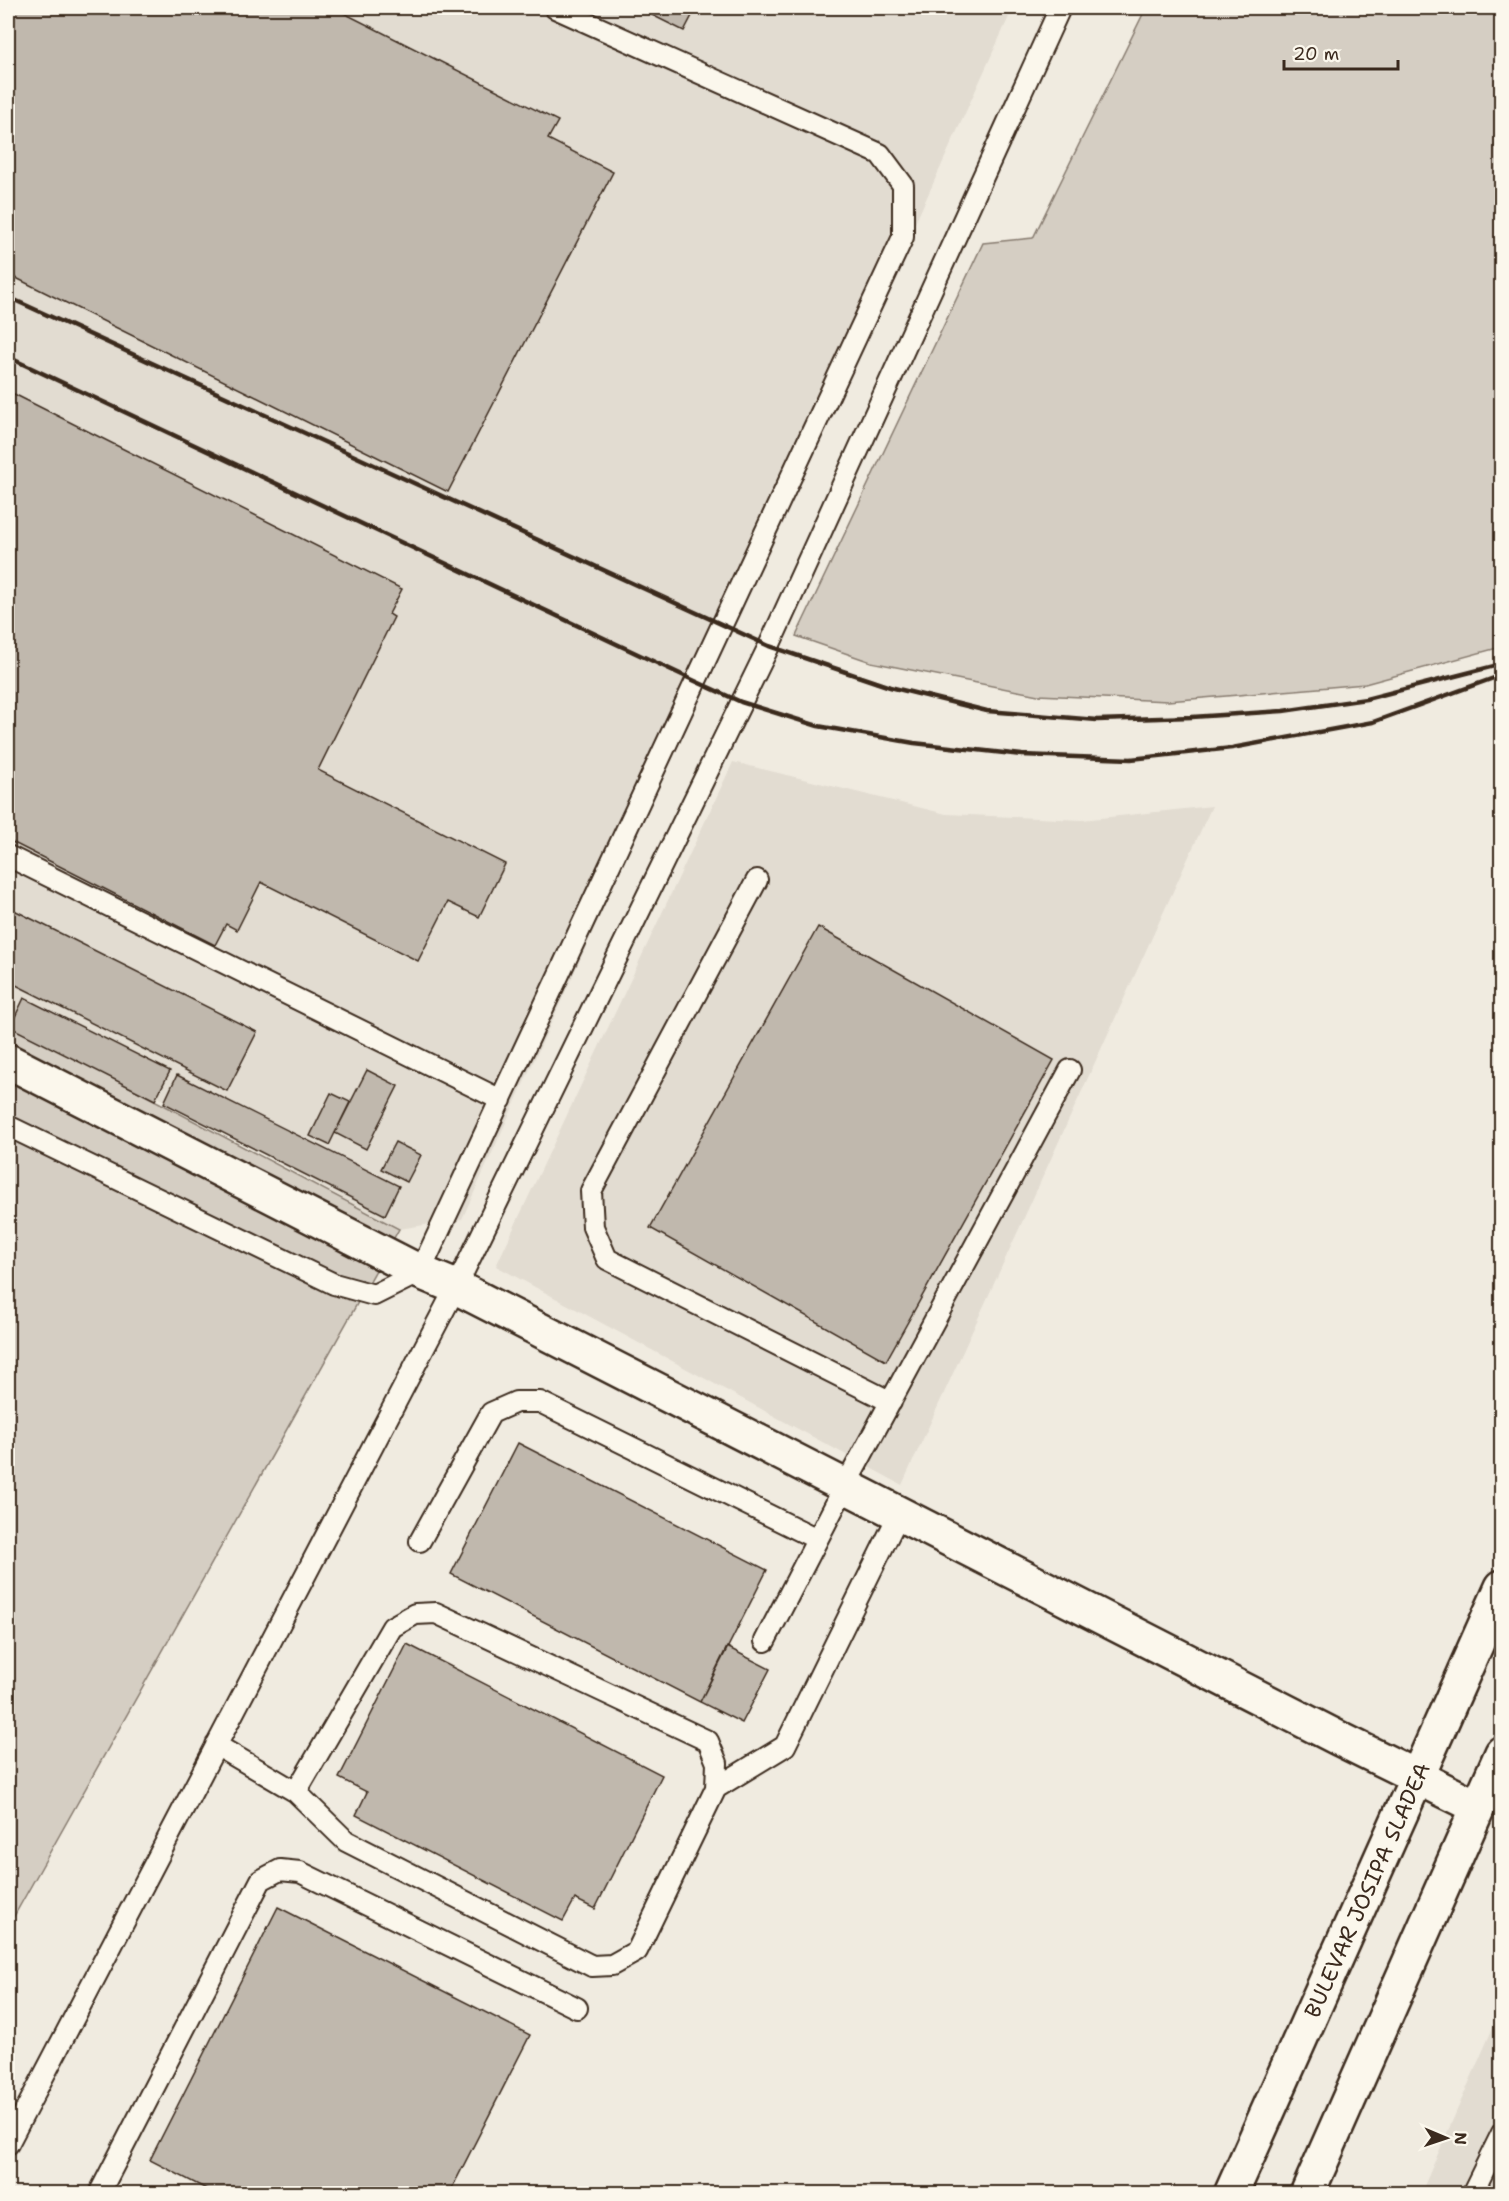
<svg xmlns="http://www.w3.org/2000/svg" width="1509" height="2201" font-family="'Shantell Sans',sans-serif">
	<rect width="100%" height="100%" fill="#f0ebe0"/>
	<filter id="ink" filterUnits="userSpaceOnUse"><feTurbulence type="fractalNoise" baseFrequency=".0167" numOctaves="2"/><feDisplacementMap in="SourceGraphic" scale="12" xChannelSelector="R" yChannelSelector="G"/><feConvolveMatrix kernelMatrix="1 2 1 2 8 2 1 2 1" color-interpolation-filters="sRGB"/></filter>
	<g filter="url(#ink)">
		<path fill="#e2dcd1" d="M8 8H1013L462 1219 399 1229 8 1015Z
			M733 762 946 814 1082 820 1212 806 902 1485 496 1266Z
			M1501 2009V2193H1421Z"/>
		<path fill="#d5cec3" stroke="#887c70" stroke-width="1.5" d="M1146 8H1501V647L1365 684 1168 701 1038 695 871 662 796 636 983 243 1033 238Z
			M8 1023 399 1229 8 1927Z"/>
		<path fill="#c0b8ad" stroke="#3b2a1e" stroke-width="1.5" d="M8 8H334L558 121 548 139 613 172 448 492 8 274Z
			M638 8H696L684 31Z
			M8 391 402 589 389 614 394 617 318 770 505 864 479 917 448 902 418 961 261 882 237 930 226 924 215 945 8 840Z
			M8 907 257 1032 227 1091 8 981Z
			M818 927 1054 1060 886 1361 650 1228Z
			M24 998 170 1071 155 1100 10 1027Z
			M367 1070 398 1086 366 1149 335 1133Z
			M177 1075 399 1186 385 1215 164 1103Z
			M331 1093 350 1102 329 1145 310 1136Z
			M395 1142 421 1155 407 1182 381 1169Z
			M518 1443 767 1570 700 1702 451 1574Z
			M407 1644 662 1775 595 1909 575 1899 563 1921 356 1815 367 1792 339 1778Z
			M727 1647 770 1669 742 1723 700 1702Z
			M278 1907 530 2035 449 2194H216L150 2160Z"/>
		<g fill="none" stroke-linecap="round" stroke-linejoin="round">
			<defs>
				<path id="service" d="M8 856 501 1100
					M757 880 591 1191 593 1227 607 1259 891 1402
					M8 1126 334 1284 374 1295 420 1272 903 237V185L880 154 555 8
					M420 1541 491 1413 516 1402H540L817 1539
					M765 1641 845 1486 1070 1070
					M216 1745 296 1792 346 1841 592 1966 612 1965 637 1951 716 1788 717 1763 708 1741 436 1613 415 1614 392 1627 296 1792
					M716 1788 785 1746 899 1514
					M8 2144 456 1287 769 646 1060 8
					M99 2194 261 1880 280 1870 300 1872 577 2008
					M1472 2194 1502 2133"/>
				<g id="minor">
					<path d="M8 1061 420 1272 456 1287 1338 1738 1478 1807"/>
					<path id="s1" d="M1231 2194 1502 1587"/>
					<path d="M1307 2194 1502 1753"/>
				</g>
			</defs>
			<use href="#service" stroke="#3b2a1e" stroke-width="24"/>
			<use href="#minor" stroke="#3b2a1e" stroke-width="38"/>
			<use href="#service" stroke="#fbf7ec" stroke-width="20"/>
			<use href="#minor" stroke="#fbf7ec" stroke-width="33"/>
			<path stroke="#3b2a1e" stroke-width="4.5" d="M8 297 769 646 890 687 987 711 1097 720 1192 717 1283 711 1366 699 1502 664
				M8 357 695 681 741 702 818 726 914 743 1022 755 1131 759 1232 748 1373 722 1502 675"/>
		</g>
	</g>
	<g text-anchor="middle" stroke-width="6" stroke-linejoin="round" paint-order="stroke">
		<g font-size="22" fill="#3b2a1e" stroke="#fbf7ec">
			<text dy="8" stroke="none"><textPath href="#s1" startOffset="333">BULEVAR JOSIPA SLADEA</textPath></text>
		</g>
	</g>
	<rect width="1509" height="2201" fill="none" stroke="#fbf7ec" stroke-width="30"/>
	<rect x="15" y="15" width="1479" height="2171" fill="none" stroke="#3b2a1e" stroke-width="2" filter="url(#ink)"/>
	<g transform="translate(1446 2138) rotate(92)" stroke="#fbf7ec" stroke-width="4.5" paint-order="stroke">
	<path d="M0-4.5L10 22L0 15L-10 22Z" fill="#3b2a1e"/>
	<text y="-9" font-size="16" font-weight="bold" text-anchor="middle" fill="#3b2a1e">N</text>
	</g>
	<path d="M1284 60v9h114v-9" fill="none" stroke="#3b2a1e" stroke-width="3"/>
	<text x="1293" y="60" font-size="18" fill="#3b2a1e" stroke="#fbf7ec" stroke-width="4.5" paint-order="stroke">20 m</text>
</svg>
